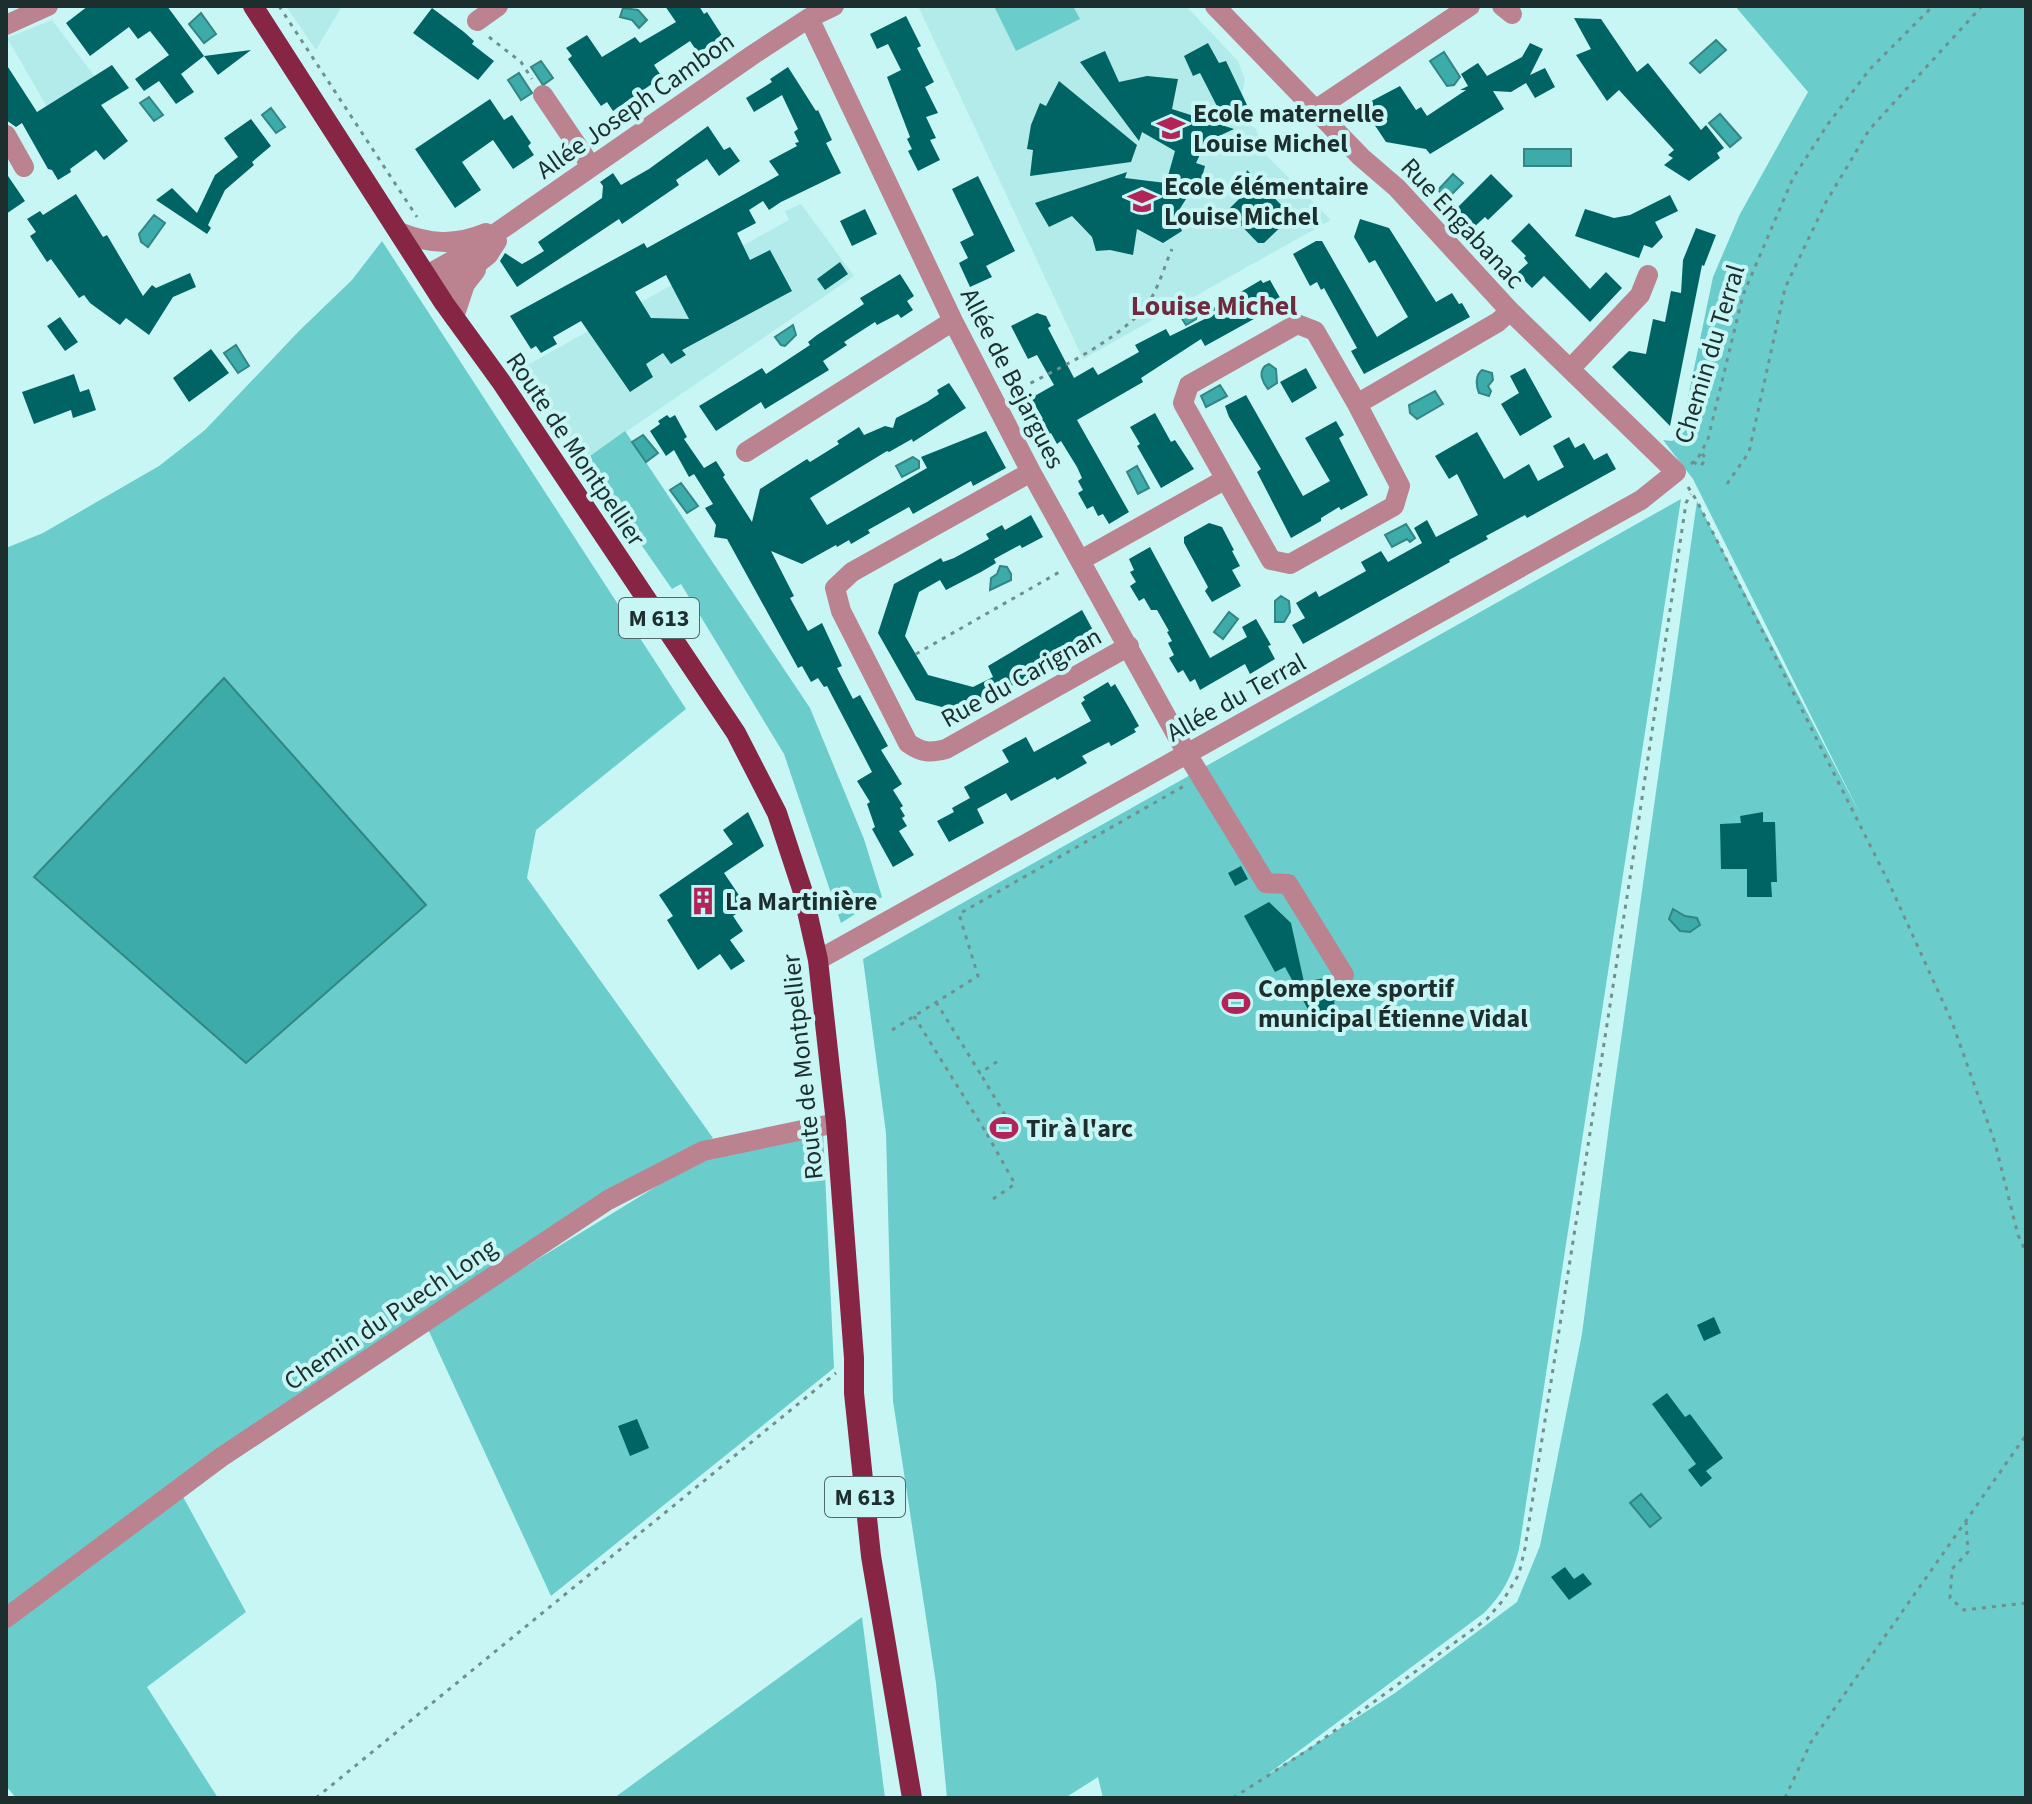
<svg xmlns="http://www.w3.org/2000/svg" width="2032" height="1804" font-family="'Source Sans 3',sans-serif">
	<rect width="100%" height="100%" fill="#c8f6f5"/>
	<path fill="#b3ebea" d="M286 6H342L316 50Z
		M918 6H1186L1238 61 1245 80 1242 93 1247 106 1238 110 1240 117 1256 129 1259 138 1254 143 1331 220 1083 359Z
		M52 20 112 99 61 131 7 38Z
		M801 204 854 276 583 461 520 369 789 220 785 211Z"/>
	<path fill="#6acdcc" d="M994 6H1073L1080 19 1016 51Z
		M1735 6H2026V1798H1103L1098 1777 1065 1798H947L936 1683 893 1401 886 1133 863 959 1681 499 1519 1549C1512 1576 1503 1594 1484 1613L1264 1777 1395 1693 1517 1602 1540 1546 1582 1334 1610 1118 1697 501 1861 816 1693 479 1663 440 1672 441 1680 436 1713 277 1740 214 1808 92Z
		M382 241 686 709 536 830 527 878 713 1138 607 1195 6 1613V548L43 533 159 466 205 430 299 331 352 280Z
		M625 431 810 708 864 839 882 897 841 923 784 754 681 584 672 589 583 461Z
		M823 1130 834 1368 551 1596 427 1327 706 1156Z
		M181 1493 246 1612 147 1687 218 1798H16L6 1786V1627Z
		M862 1617 885 1798H614Z"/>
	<path fill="#3cabaa" stroke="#328684" stroke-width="2" d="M623 8 638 10 647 20 639 28 632 20 620 17Z
		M201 13 216 34 204 43 189 24Z
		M1716 40 1726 50 1700 73 1690 63Z
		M1444 52 1460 77 1454 85 1447 86 1430 61Z
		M541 61 553 78 543 85 531 67Z
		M519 73 532 93 521 100 508 80Z
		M149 97 163 115 154 121 140 103Z
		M271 108 285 127 276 133 262 115Z
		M1720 114 1741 138 1730 147 1709 123Z
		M1524 149H1571V166H1524Z
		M1453 174 1463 183 1447 199 1438 190Z
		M154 215 165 223 148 247 141 242 139 234Z
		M1198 300 1199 303 1196 319 1186 325 1177 311Z
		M793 325 796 335 785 346 781 345 775 337Z
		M236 345 249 366 238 373 224 353Z
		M1269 364 1276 369 1277 383 1268 389C1263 383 1258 373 1265 366Z
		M1482 370 1492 373 1493 380 1488 386 1491 391 1489 396 1479 393C1476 386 1475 375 1482 370Z
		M1220 385 1227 396 1206 407 1201 396Z
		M1435 391 1443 404 1417 419 1410 413 1409 405Z
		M643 435 658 453 646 462 632 442Z
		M913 457 919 461V468L902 477 896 466Z
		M1137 466 1149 488 1138 494 1127 472Z
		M681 483 698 506 687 513 670 490Z
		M1406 524 1415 538 1410 542 1407 539 1392 547 1385 535Z
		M1000 566 1007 567 1011 574V580L990 590 991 578 997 574Z
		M1281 596 1289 601 1290 612 1284 622H1275V601Z
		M1229 612 1238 619 1223 639 1214 632Z
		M224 678 426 905 246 1063 34 877Z
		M1673 909 1685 916 1697 918 1700 925 1690 932 1680 931 1669 919Z
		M1641 1494 1661 1518 1650 1527 1630 1503Z"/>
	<path fill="#006464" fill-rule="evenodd" d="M88 6H167L204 56 181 74 194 92 176 104 159 81 144 91 135 79 169 55 150 31 138 39 129 27 90 56 66 23Z
		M665 6H699L704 14 707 12 723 37 698 53 690 41 654 65 662 77 613 111 607 102 601 106 568 59 572 56 566 48 587 35 602 57 635 37 640 43 676 22Z
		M432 8 464 32 474 41 472 44 494 61 478 80 413 33Z
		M906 16 921 46 917 48 934 82 925 87 938 113 926 117 936 138 930 140 940 160 918 171 908 151 912 149 907 139 910 137 887 77 901 70 888 44 877 49 870 34Z
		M1574 18 1601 19 1637 72 1648 63 1701 130 1706 125 1724 148 1717 153 1720 158 1689 181 1664 165 1673 158 1668 155 1674 150 1619 90 1607 101 1576 55 1591 49Z
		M1208 43 1219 63 1226 61 1247 105 1223 118 1200 73 1193 76 1184 56Z
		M1530 43 1543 49 1530 75 1545 68 1555 87 1535 98 1526 83 1511 92 1493 91 1504 109 1430 154 1426 149 1386 142 1362 106 1400 86 1416 110 1421 107 1427 116 1466 90H1460L1468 86 1461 74 1478 63 1487 76 1522 57Z
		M251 50 218 75 204 56Z
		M1105 51 1119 82 1147 76 1178 79 1172 109 1234 129 1206 142 1196 163 1205 166 1198 192 1191 191 1176 215 1182 231 1163 243 1137 229 1133 255 1110 250 1096 251 1092 237 1072 216 1049 227 1035 203 1127 172 1125 178 1166 183 1175 151 1142 132 1139 141 1080 62Z
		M6 64 37 112 112 65 129 88 101 105 128 141 104 160 96 150 70 169 71 172 58 180 52 170 48 169 22 123 16 127 6 120Z
		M788 67 816 111 818 110 832 140 826 143 841 173 781 202 769 210 763 201 749 210 756 223 737 233 750 260 770 250 792 291 682 350 686 355 671 364 663 353 646 364 653 377 630 392 581 321 553 337 557 344 541 353 536 346 531 349 510 316 644 243 647 248 779 175 769 161 797 146 795 143 799 142 794 132 798 129 782 95 754 112 746 98 772 82 770 79ZM666 275 689 319 651 318 635 292Z
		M1059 81 1137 145 1131 162 1030 176 1033 150 1027 149 1031 125 1040 103 1046 106Z
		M490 99 504 120 512 115 531 143 528 146 534 155 513 169 493 140 462 162 481 190 455 208 415 149Z
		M251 119 271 146 252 162 254 165 225 190 208 225 211 228 207 234 156 200 172 188 197 213 215 175 238 157 224 138Z
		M708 126 724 150 730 147 740 161 719 176 707 159 676 180 679 185 622 224 619 219 517 287 500 261 505 253 522 264 531 259 544 251 538 242 602 198 603 186 600 182 613 173 621 185 649 169Z
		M1247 170 1292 216 1264 243H1258L1227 211 1241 197Z
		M6 173 25 201 6 214Z
		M1491 174 1513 196 1488 220 1485 217 1473 228 1455 210Z
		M978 176 1015 251 986 266 992 277 970 287 959 263 968 258 960 242 974 235 952 189Z
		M76 194 103 237 107 235 143 296 152 285 156 288 190 273 196 287 173 297 149 335 126 318 120 325 90 303 84 295 79 298 51 259 47 262 30 236 36 232 27 219 40 211 43 215Z
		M1670 195 1678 211 1655 222 1663 237 1652 248 1644 245 1639 258 1575 236 1585 209 1614 218 1630 215Z
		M865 209 877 234 852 246 840 221Z
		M1360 219 1389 228 1436 302 1452 293 1459 304 1462 303 1470 317 1364 374 1351 351 1357 348 1324 288 1321 290 1317 282 1310 286 1293 254 1316 241H1322L1377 337 1408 317 1375 260 1369 263 1354 237Z
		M1529 223 1590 289 1606 272 1622 288 1590 322 1544 276 1532 288 1517 273 1528 263 1524 258 1526 256 1511 241Z
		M1696 228 1716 235 1704 266 1702 265 1670 426 1612 367 1629 351 1646 354 1653 319 1665 322 1671 291 1681 293 1683 260Z
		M840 262 848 274 825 290 817 279Z
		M900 274 914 296 907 301 913 310 901 318 898 314 877 325 875 322 844 342 847 345 823 361 829 370 765 409 761 402 716 431 699 406 762 368 766 374 810 345 808 342 817 335 864 304 860 298Z
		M1261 280 1263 283 1270 280 1283 303 1205 346 1201 339 1141 378 1143 382 1077 420 1129 512 1109 524 1103 514 1098 516 1093 506 1087 509 1078 493 1083 490 1078 481 1082 478 1077 467 1061 441 1057 444 1051 433 1046 436 1036 423 1043 419 1031 398 1054 385 1037 355 1028 359 1011 326 1037 313 1046 316 1051 326 1048 328 1074 378 1093 367 1098 375 1139 352 1135 345 1166 329 1170 336 1219 312 1210 310Z
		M60 317 78 342 65 351 47 326Z
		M211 349 229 373 189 402 173 378Z
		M1306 368 1317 388 1292 403 1280 382Z
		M1525 368 1552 417 1520 436 1501 404 1519 393 1510 376Z
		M74 374 80 392 89 389 96 410 73 418 71 410 34 424 22 392Z
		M949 383 966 408 913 442 912 439 889 452 887 451 810 498 827 525 927 468 921 457 986 431 1006 468 973 486 971 481 913 514 909 507 868 530 870 533 851 544 849 540 837 547 836 545 802 564 771 551 794 596 790 598 808 631 822 623 842 666 837 668 853 699 860 695 888 746 881 750 902 784 893 790 903 806 900 808 905 816 902 818 907 826 899 831 914 855 893 867 872 829 875 827 867 804 870 802 857 781 872 772 827 686 824 687 818 678 811 682 802 666 798 668 727 539 714 537 716 525 705 508 713 504 694 474 716 461 725 475 723 477 752 522 760 489 807 459 810 462 839 444 837 441 859 427 864 435 885 426 893 428 896 418 927 402 939 394 937 390Z
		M1246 395 1303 496 1330 481 1305 438 1336 421 1344 435 1339 438 1368 495 1341 510 1339 507 1321 518V521L1291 538 1257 472 1261 469 1229 417 1225 406Z
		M1155 413 1171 442 1175 440 1194 469 1161 488 1137 446 1140 444 1130 427Z
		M667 415 670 418 675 415 687 437 684 439 704 468 689 477 674 450 666 456 650 431 660 424 658 421Z
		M1477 432 1504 479 1529 464 1538 481 1564 467 1553 446 1569 437 1575 448 1584 443 1594 460 1607 453 1616 469 1527 518 1525 515 1486 536 1488 539 1449 560 1450 562 1303 644 1292 625 1305 618 1296 603 1316 591 1319 597 1366 571 1361 562 1381 551 1388 562 1422 543 1414 528 1427 520 1436 537 1478 515 1457 474 1449 479 1435 456Z
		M1031 515 1043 537 1022 548 1020 545 994 559 996 563 981 572 946 590 940 580 919 592 905 636 928 675 973 687 993 677 988 666 1082 610 1094 632 1090 634 1094 640 1073 651 1074 654 1067 658 1059 663 1057 660 964 713 916 700 878 633 894 584 941 558 943 562 954 558 989 539 986 534 1002 525 1005 530Z
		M1209 523 1222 527 1234 550 1232 551 1240 566 1232 570 1241 586 1212 602 1205 591 1208 587 1184 543V537Z
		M1150 547 1210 658 1247 637 1242 627 1256 619 1271 645 1268 646 1275 659 1250 674 1245 664 1200 690 1195 679 1190 682 1183 670 1178 673 1169 658 1174 655 1168 643 1172 641 1167 632 1169 631 1157 610H1151L1144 598 1139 601 1130 586 1136 582 1130 572 1134 570 1129 559Z
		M1108 682 1111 687 1115 684 1129 708 1139 726 1134 729 1136 732 1111 746 1109 742 1082 756 1087 763 1057 780 1055 777 1011 801 1006 793 977 809 984 823 949 842 937 821 954 812 952 808 970 798 964 787 1009 762 1002 750 1026 737 1034 752 1091 721 1081 703 1085 700 1083 697Z
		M748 812 764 846 724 873 747 907 733 916 743 931 730 940 745 961 731 970 720 954 698 970 667 920 673 916 659 895 733 844 723 830Z
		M1763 812V822H1775L1777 882H1771L1772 897H1747V869H1721L1720 824 1741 823 1740 816Z
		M1241 866 1248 879 1235 886 1228 873Z
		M1269 902 1291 923 1304 982 1330 977 1335 984 1334 1009 1337 1024 1314 1029 1311 1015 1285 967 1275 972 1244 916Z
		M1714 1317 1721 1333 1704 1341 1697 1325Z
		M1667 1393 1685 1417 1690 1414 1723 1458 1706 1471 1712 1478 1701 1487 1688 1470 1696 1464 1652 1404Z
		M637 1419 649 1448 630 1456 618 1426Z
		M1565 1567 1574 1579 1583 1573 1592 1584 1569 1600 1551 1577Z"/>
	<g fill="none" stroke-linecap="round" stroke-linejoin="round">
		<path stroke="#70908f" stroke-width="3" stroke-dasharray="4 6" stroke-linecap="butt" d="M279 6 417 217
			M489 37 521 62 532 79
			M1007 388 1018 382 1021 388C1060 368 1112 343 1142 311 1157 295 1163 269 1172 249
			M1693 462 1701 466 1706 458 1701 453
			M1691 464 1698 458 1708 439 1743 295 1793 178 1828 124 1870 69 1933 6
			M1727 484 1749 452 1785 288 1826 202 1869 130 1982 6
			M1688 487 1697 501 1889 883 1952 1022 1995 1143 2018 1235 2026 1252
			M916 654 1063 570
			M936 1002 980 1073 1001 1059
			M914 1016 987 1134 1008 1120 980 1073
			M892 1030 978 976 959 914 1184 786
			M987 1134 1015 1184 993 1199
			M1966 1521 1968 1552 1952 1569 1950 1598 1964 1610 2026 1603
			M316 1798 836 1373
			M1233 1798 1311 1748 1487 1619 1504 1599 1519 1574 1525 1548 1634 852 1686 503 1691 494
			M1785 1798 1811 1742 2026 1435"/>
		<path stroke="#bb838f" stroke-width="20" d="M1502 6 1512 14
			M809 18 953 321 1031 472 1187 754 1266 883 1288 884 1344 975
			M477 21 498 6
			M6 25 48 6
			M543 95 591 166
			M1315 110 1470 6
			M6 135 24 167
			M399 232C429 244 455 246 486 233
			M427 275 473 249 754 54 809 18 834 6
			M439 293 488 255 497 241
			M454 317 465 284 476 270
			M1571 368 1640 295 1648 275
			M1357 404 1400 486 1394 506 1290 564 1271 560 1183 403 1189 385 1297 324 1315 331 1357 404 1498 322 1510 311
			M746 452 953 321
			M1031 472 852 572 835 588 841 611 908 743C922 753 930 753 946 749L1129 646
			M1081 560 1224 480
			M818 960 1641 500 1676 472 1510 311 1397 188 1361 157 1215 6
			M6 1618 220 1458 608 1200 703 1151 836 1123"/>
		<path stroke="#872545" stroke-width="20" d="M253 6 444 303 502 383 736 733 777 813 802 889 818 960 836 1123 854 1358V1393L871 1556 912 1798"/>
	</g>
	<defs>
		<symbol id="school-bare" viewBox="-9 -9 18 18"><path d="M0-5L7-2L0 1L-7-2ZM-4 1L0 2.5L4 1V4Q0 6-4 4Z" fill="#b22357" stroke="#c8f6f5" stroke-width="2.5" paint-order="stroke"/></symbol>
		<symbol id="building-bare" viewBox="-9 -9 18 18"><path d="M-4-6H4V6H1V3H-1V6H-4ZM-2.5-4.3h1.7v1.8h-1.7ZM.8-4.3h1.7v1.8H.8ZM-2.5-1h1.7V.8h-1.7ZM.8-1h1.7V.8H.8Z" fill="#b22357" stroke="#c8f6f5" stroke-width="2.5" paint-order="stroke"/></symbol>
		<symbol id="stadium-bare" viewBox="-9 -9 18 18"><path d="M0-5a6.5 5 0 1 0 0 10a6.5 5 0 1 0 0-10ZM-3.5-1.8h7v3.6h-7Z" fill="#b22357" stroke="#c8f6f5" stroke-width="2.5" paint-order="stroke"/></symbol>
	</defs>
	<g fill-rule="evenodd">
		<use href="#school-bare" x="1151" y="108" width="40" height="40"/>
		<use href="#school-bare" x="1122" y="181" width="40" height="40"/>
		<use href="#building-bare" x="683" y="881" width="40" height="40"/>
		<use href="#stadium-bare" x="1216" y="983" width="40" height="40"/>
		<use href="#stadium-bare" x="984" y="1108" width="40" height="40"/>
	</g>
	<g text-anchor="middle" stroke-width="8" stroke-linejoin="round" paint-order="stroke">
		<g fill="#c8f6f5" stroke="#506a69" stroke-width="2">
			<rect x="619" y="598" width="80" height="40" rx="6"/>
			<rect x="825" y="1477" width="80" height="40" rx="6"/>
		</g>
		<g font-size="24" font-weight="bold" fill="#1c2e2d">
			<text x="659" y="626">M 613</text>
			<text x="865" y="1505">M 613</text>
		</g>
		<g font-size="26" fill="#1c2e2d" stroke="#c8f6f5">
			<text transform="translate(635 105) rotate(-35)" y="9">Allée Joseph Cambon</text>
			<text transform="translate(1463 223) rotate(47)" y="9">Rue Engabanac</text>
			<text transform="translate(1709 354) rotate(-73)" y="9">Chemin du Terral</text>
			<text transform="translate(1013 378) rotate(63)" y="9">Allée de Bejargues</text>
			<text transform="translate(576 449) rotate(56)" y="9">Route de Montpellier</text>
			<text transform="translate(1021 677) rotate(-29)" y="9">Rue du Carignan</text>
			<text transform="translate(1236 697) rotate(-29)" y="9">Allée du Terral</text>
			<text transform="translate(802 1067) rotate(-96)" y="9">Route de Montpellier</text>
			<text transform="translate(390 1314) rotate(-34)" y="9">Chemin du Puech Long</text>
		</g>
		<g font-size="26" font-weight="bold" fill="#1c2e2d" stroke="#c8f6f5" text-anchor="start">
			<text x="1193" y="122">Ecole maternelle<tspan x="1193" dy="30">Louise Michel</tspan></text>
			<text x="1164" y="195">Ecole élémentaire<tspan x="1164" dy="30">Louise Michel</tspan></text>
			<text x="725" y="910">La Martinière</text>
			<text x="1258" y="997">Complexe sportif<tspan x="1258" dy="30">municipal Étienne Vidal</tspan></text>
			<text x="1026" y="1137">Tir à l'arc</text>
		</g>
		<g font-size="28" font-weight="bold" fill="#6f2a3e" stroke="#c8f6f5">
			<text x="1214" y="315">Louise Michel</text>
		</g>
	</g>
	<rect width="2032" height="1804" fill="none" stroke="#1c2e2d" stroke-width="16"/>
</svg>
